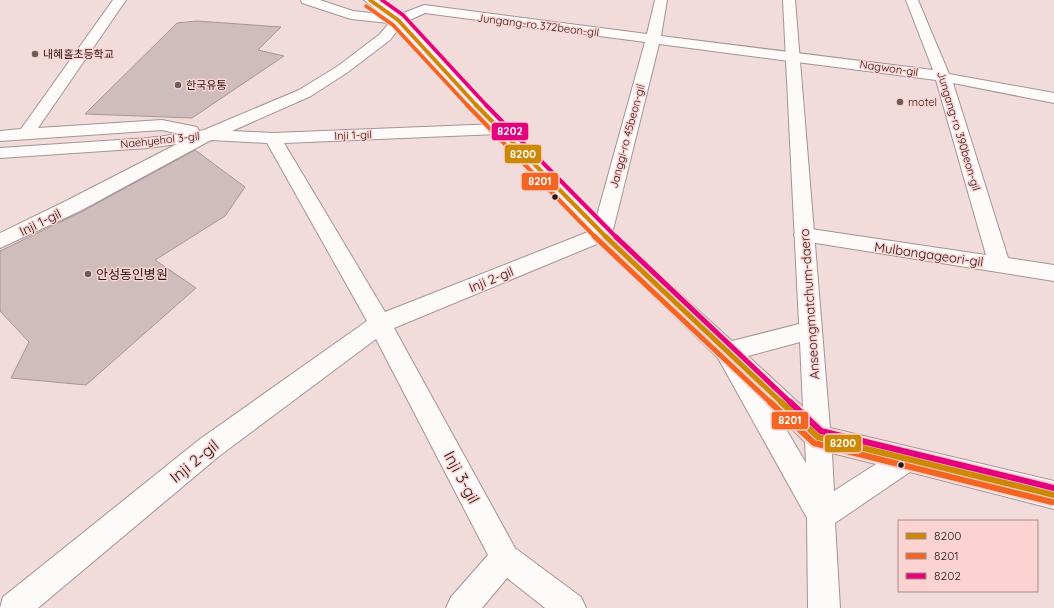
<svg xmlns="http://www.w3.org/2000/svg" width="1054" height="608" font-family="Quicksand,'Noto Sans KR',sans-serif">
	<rect width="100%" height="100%" fill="#f2dcdb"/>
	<path fill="#cebdbc" stroke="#a69695" d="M197 21 281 27 258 50 284 56 192 118 85 114 177 23Z
		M195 150 245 187 225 216 155 260 196 288 86 385 11 378 29 342 0 311V251L81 212Z"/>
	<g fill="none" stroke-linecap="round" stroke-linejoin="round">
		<defs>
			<path id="minor" d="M113 0H126L38 128 162 120 197 127 199 131 204 130 299 90 338 66 380 34 389 23 351 19 302 3 301 0H320L353 11 396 16 424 5 647 34 655 0H667L661 36 933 70 906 0H918L949 74 1054 93V103L953 83 1008 258 1054 265V281L797 240 794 235 797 230 804 228 986 255 936 80 659 44 612 234 609 239 394 328 515 548 581 597 586 608H545L507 578 482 608H446L451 597 488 555 376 339 218 457 38 608H0L3 597 200 439 367 321 267 143 211 140 80 211 0 248V233L66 201 177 144 148 148 0 158V148L148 138 179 134 162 130 0 141V131L21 129ZM425 13 645 42 593 230 385 312 284 143 498 134 504 133 506 129 504 125 498 124 273 133 232 131 311 96 348 72 390 40 403 23Z"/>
			<path id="major" d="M364 0H378L403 17 504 125 609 229 732 341 799 324 783 0H795L830 428 1054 481V509L910 472 835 523 840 608H808L807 518 718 358 595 239 492 133 393 23ZM800 342 803 407 748 356ZM777 414 805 442 806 463ZM832 453 876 464 834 491Z"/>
		</defs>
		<use href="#minor" stroke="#a49494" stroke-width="2"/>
		<use href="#major" stroke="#a49494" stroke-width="2"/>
		<use href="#minor" fill="#fdfafa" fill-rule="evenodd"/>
		<use href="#major" fill="#fdfafa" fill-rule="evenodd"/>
		<defs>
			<path id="bus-1-far3" d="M370 0 398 20 477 106"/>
			<path id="bus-1-far2" d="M476 105 607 238"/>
			<path id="bus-1-far1" d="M606 237 782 403"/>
			<path id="bus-1" d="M781 402 818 437 1054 495"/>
			<path id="bus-2-far3" d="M366 6 393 25 468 106"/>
			<path id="bus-2-far2" d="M467 105 596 238"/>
			<path id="bus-2-far1" d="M595 237 771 403"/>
			<path id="bus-2" d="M770 402 814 443 1052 502"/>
			<path id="bus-3-far3" d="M382 0 403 15 487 106"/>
			<path id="bus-3-far2" d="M486 105 617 238"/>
			<path id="bus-3-far1" d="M616 237 791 403"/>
			<path id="bus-3" d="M790 402 821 431 1054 488"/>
		</defs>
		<use href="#bus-1-far3" stroke="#fbd4d2" stroke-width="5.5"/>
		<use href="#bus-1-far2" stroke="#fbd4d2" stroke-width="6"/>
		<use href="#bus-1-far1" stroke="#fbd4d2" stroke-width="8"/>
		<use href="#bus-1" stroke="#fbd4d2" stroke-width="10"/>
		<use href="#bus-2-far3" stroke="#fbd4d2" stroke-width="5.5"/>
		<use href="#bus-2-far2" stroke="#fbd4d2" stroke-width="6"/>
		<use href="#bus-2-far1" stroke="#fbd4d2" stroke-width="8"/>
		<use href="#bus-2" stroke="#fbd4d2" stroke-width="10"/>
		<use href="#bus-3-far3" stroke="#fbd4d2" stroke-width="5.5"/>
		<use href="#bus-3-far2" stroke="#fbd4d2" stroke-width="6"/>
		<use href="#bus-3-far1" stroke="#fbd4d2" stroke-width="8"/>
		<use href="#bus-3" stroke="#fbd4d2" stroke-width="10"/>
		<use href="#bus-1-far3" stroke="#cd8905" stroke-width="3.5"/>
		<use href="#bus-1-far2" stroke="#cd8905" stroke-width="4"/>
		<use href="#bus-1-far1" stroke="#cd8905" stroke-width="5"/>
		<use href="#bus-1" stroke="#cd8905" stroke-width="6"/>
		<use href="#bus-2-far3" stroke="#f26522" stroke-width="3.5"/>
		<use href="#bus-2-far2" stroke="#f26522" stroke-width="4"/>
		<use href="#bus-2-far1" stroke="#f26522" stroke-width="5"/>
		<use href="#bus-2" stroke="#f26522" stroke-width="6"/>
		<use href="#bus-3-far3" stroke="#e5007d" stroke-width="3.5"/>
		<use href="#bus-3-far2" stroke="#e5007d" stroke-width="4"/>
		<use href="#bus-3-far1" stroke="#e5007d" stroke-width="5"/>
		<use href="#bus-3" stroke="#e5007d" stroke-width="6"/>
	</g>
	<g fill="#6d5c5c" stroke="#fbd4d2" stroke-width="1.5">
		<circle cx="35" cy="54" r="4"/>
		<circle cx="178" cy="85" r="4"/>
		<circle cx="900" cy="102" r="4"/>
		<circle cx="88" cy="274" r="4"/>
	</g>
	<g fill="#251717" stroke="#fbd4d2" stroke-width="1.5">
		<circle cx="555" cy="197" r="3.5"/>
		<circle cx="901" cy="465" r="3.5"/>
	</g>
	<g text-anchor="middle" stroke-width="3" stroke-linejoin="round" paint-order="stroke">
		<g font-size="11" fill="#251717" stroke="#fbd4d2">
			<text transform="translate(538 25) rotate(7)" y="4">Jungang-ro 372beon-gil</text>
			<text transform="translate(889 68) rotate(8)" y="4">Nagwon-gil</text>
			<text transform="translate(959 131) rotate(73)" y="4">Jungang-ro 390beon-gil</text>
			<text transform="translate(353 135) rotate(-2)" y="4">Inji 1-gil</text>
			<text transform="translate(627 136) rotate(-75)" y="4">Janggi-ro 45beon-gil</text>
			<text transform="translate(160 140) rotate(-6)" y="4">Naehyehol 3-gil</text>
		</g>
		<g font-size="11" fill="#251717" stroke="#fbd4d2" text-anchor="start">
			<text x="43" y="58">내혜홀초등학교</text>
			<text x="186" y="89">한국유통</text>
			<text x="908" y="106">motel</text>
		</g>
		<g font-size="13" fill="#251717" stroke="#fbd4d2">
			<text transform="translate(40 222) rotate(-26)" y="5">Inji 1-gil</text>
			<text transform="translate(929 254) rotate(8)" y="5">Mulbangageori-gil</text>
			<text transform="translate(491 279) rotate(-22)" y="5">Inji 2-gil</text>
			<text transform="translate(809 304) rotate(-94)" y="5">Anseongmatchum-daero</text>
		</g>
		<g font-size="13" fill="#251717" stroke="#fbd4d2" text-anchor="start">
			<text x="96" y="279">안성동인병원</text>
		</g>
		<g font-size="16" fill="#251717" stroke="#fbd4d2">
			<text transform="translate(194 461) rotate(-39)" y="6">Inji 2-gil</text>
			<text transform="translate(462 477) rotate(62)" y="6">Inji 3-gil</text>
		</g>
	</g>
	<g stroke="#fbd4d2" stroke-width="1.5">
		<rect x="491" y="122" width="38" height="19" rx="4" fill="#e5007d"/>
		<rect x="504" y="144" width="38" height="20" rx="4" fill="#cd8905"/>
		<rect x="521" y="172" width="38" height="19" rx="4" fill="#f26522"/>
		<rect x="771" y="411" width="38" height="19" rx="4" fill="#f26522"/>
		<rect x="824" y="434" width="38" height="19" rx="4" fill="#cd8905"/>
	</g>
	<g font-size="11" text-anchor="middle" font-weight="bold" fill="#fff">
		<text x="510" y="135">8202</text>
		<text x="523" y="158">8200</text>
		<text x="540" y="185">8201</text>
		<text x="790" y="424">8201</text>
		<text x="843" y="447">8200</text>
	</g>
	<rect x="898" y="520" width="140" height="72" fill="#fbd4d2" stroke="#a58887"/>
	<rect x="906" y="533" width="20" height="6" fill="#cd8905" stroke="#a58887"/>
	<text x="934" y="540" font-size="12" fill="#251717">8200</text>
	<rect x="906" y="553" width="20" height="6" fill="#f26522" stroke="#a58887"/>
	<text x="934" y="560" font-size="12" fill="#251717">8201</text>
	<rect x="906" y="573" width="20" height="6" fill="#e5007d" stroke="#a58887"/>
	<text x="934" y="580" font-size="12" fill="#251717">8202</text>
</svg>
